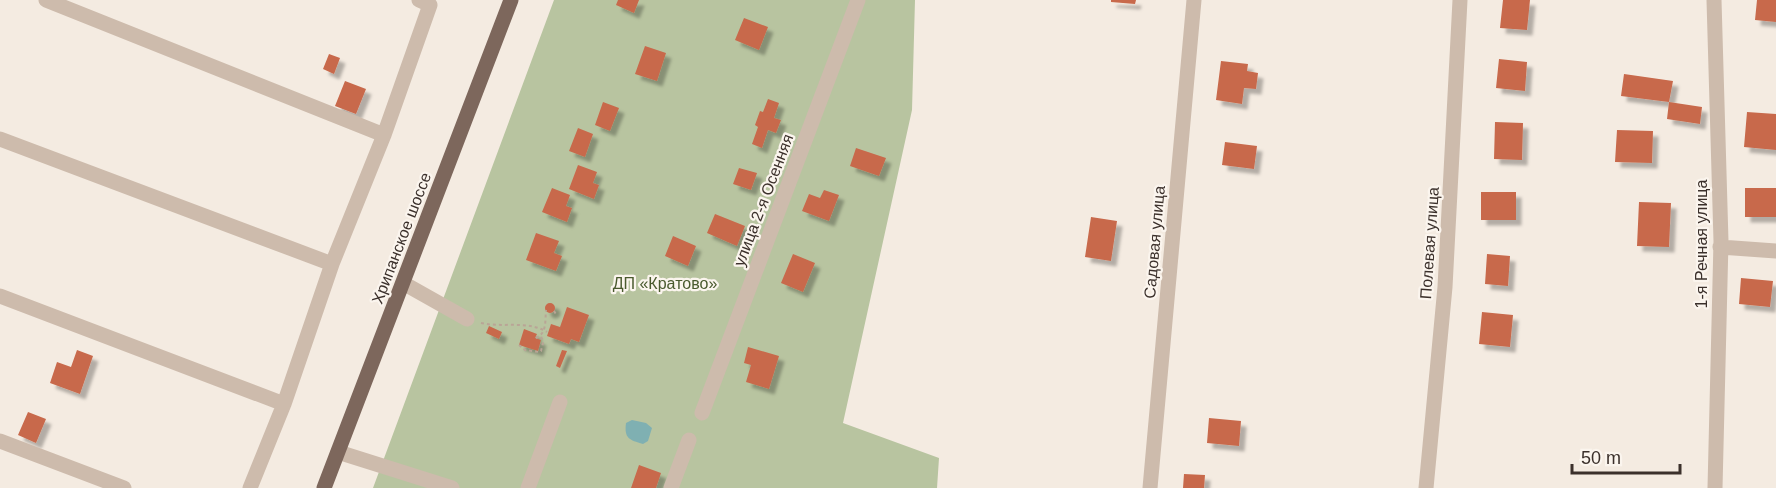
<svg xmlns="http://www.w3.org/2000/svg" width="1776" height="488" font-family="Arial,sans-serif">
	<defs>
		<filter id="shadow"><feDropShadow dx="5.5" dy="5.5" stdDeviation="1.5" flood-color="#0004"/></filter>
	</defs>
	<rect width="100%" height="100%" fill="#f4ebe1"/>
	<path fill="#b8c4a0" d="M554 0H915L912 110 843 423 939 458 937 488H373Z"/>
	<path fill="#7fb0b2" d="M632 420 646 423 652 428 648 441 643 444C629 440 624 438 626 423Z"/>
	<path fill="#c8694b" filter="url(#shadow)" d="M618 0H639L634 13 616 5Z
		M1111 0H1136L1135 4 1111 2Z
		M1503 0H1530L1527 30 1500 28Z
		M1757 0H1776V22L1755 20Z
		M744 18 768 27 759 50 735 40Z
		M645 46 666 53 657 81 635 74Z
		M329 54 340 58 334 74 323 69Z
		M1499 59 1527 62 1525 91 1496 88Z
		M1221 61 1248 64 1247 71 1258 73 1256 89 1244 88 1242 104 1216 100Z
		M1624 74 1673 81 1669 102 1621 96Z
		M345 81 366 89 356 114 335 106Z
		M768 99 779 103 774 118 781 120 776 133 768 130 762 148 752 144 758 127 755 125 760 111 763 112Z
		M603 102 619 108 610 131 595 125Z
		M1669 102 1702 107 1700 124 1667 119Z
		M1747 112 1776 114V150L1744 147Z
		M1495 122 1523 123 1522 160 1494 159Z
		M578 128 593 134 585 157 569 151Z
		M1617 130 1653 131 1652 163 1615 162Z
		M1225 142 1257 146 1254 169 1222 165Z
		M856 148 886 158 879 176 850 166Z
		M578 165 597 172 593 183 599 185 594 199 569 189Z
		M739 168 757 173 751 190 733 184Z
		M552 188 570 195 566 206 572 208 567 222 542 212Z
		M1745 188H1776V217H1745Z
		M824 190 839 195 829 221 802 211 809 194 820 198Z
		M1481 192H1516V220H1481Z
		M1639 202 1671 203 1669 247 1637 246Z
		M715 214 745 226 737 246 707 233Z
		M1091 217 1117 221 1111 261 1085 257Z
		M536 233 559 241 554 253 562 256 556 271 526 260Z
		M673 236 696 246 688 266 665 256Z
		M793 254 815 263 803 292 781 283Z
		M1487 254 1510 256 1508 286 1485 284Z
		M1741 278 1773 281 1770 307 1739 304Z
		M545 308a5 5 0 1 1 10 0a5 5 0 1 1-10 0Z
		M567 307 589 315 579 342 571 339 569 344 547 336 551 324 560 327Z
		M1482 312 1513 315 1510 347 1479 344Z
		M489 326 502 332 499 339 486 333Z
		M524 329 537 334 535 338 541 340 538 351 519 345Z
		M748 347 779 356 769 389 746 382 751 365 744 363Z
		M77 350 93 356 80 394 50 383 57 362 71 367Z
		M562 350 567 351 560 368 556 366Z
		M28 412 46 419 36 443 18 435Z
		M1209 418 1241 421 1239 446 1207 443Z
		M639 465 661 473 656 488H631Z
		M1184 474 1205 475 1204 488H1183Z"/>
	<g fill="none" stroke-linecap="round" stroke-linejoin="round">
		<path stroke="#b9a596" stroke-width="2" stroke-dasharray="3 3" stroke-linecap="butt" d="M554 311 557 316
			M481 323C503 328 527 320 547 332
			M536 338C547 333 545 321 546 310
			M519 345 525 350 539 352 541 351 543 343 541 336"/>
		<path stroke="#cdbbac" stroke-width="15" d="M46 0 384 135
			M1714 0 1721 241 1715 488
			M0 139 332 264
			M1720 247 1776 251
			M403 283 467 319
			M0 296 284 404
			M702 413 858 0
			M0 441 124 488
			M338 452 452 488
			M250 488 284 404 332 264 384 135 430 5 419 0
			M528 488 560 402
			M671 488 689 440
			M1150 488 1194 0
			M1426 488 1445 287 1460 0"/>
		<path stroke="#7d675c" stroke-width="15" d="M324 488 511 0"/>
	</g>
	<g text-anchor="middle" stroke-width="4.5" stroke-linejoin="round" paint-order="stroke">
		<g font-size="16" fill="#3b302b" stroke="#fbf5ee">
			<text transform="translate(763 200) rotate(-69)" y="6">улица 2-я Осенняя</text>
			<text transform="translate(401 238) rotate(-69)" y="6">Хрипанское шоссе</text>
			<text transform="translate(1154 242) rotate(-85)" y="6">Садовая улица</text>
			<text transform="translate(1429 243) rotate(-86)" y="6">Полевая улица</text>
			<text transform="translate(1701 244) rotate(-90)" y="6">1-я Речная улица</text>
		</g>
		<g font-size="16" fill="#4a5a2e" stroke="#fbf5ee">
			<text x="665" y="289">ДП «Кратово»</text>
		</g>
	</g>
	<path d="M1572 464v9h108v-9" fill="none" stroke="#3b302b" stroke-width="3"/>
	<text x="1581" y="464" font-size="18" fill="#3b302b" stroke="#fbf5ee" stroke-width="4.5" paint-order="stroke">50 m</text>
</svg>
